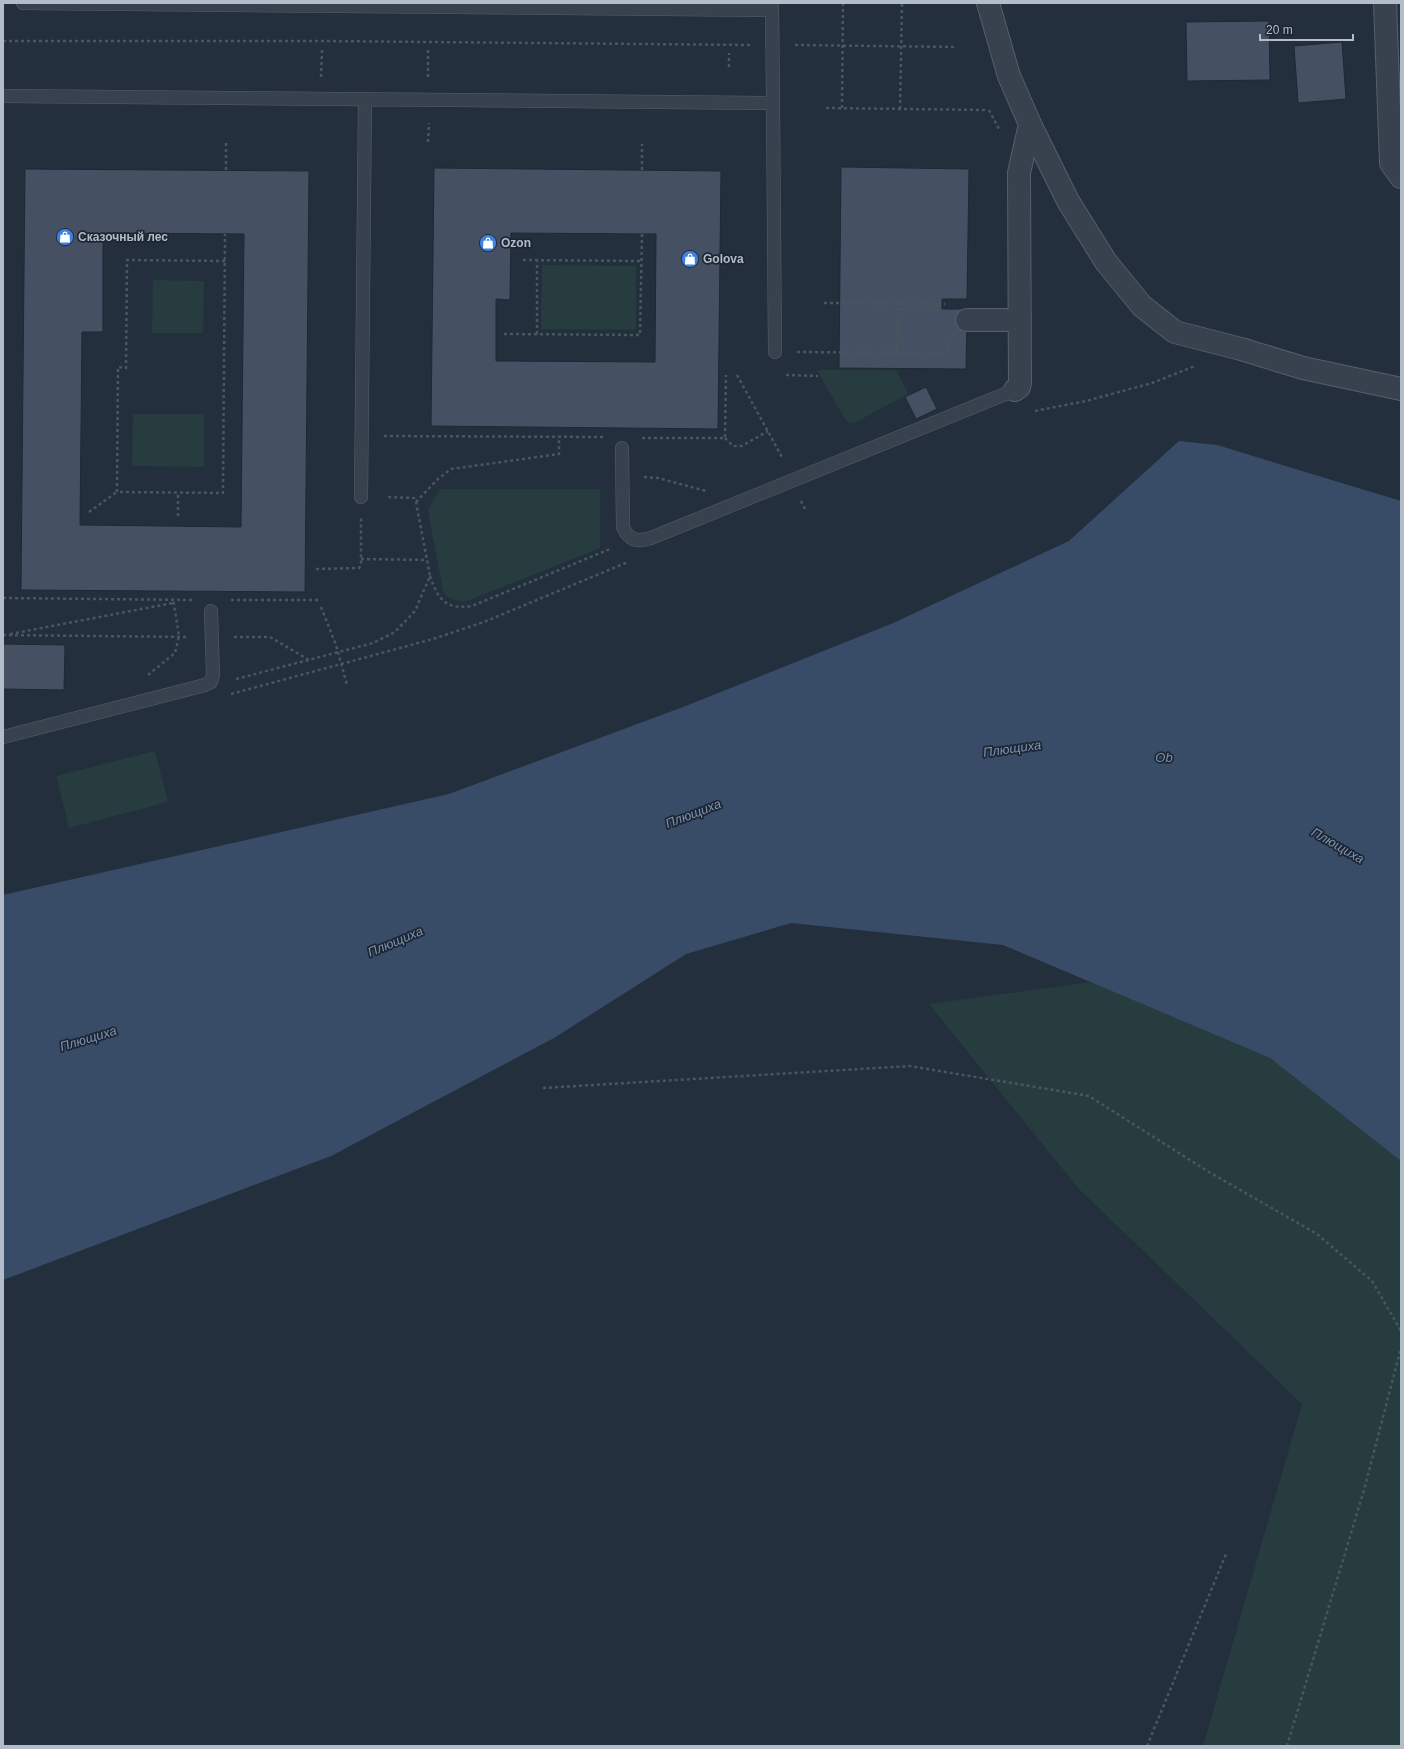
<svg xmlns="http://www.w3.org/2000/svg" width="1404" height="1749" font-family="Arial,sans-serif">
	<rect width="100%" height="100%" fill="#242f3e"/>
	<path fill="#263c3f" d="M542 265 636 266V330L541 329Z
		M153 280 204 281 203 333H152Z
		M817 370H896L908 394 854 423H850L846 421Z
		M133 414H204V467L132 466Z
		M440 489H600V548L467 601C455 602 450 600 443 591L428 510Z
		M155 751 168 802 69 828 56 776Z
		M1091 982 1270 1058 1401 1161V1746H1203L1302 1404 1078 1188 929 1004Z"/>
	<path fill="#394c67" d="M1179 441 1217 445 1401 501V1161L1270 1058 1003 945 791 923 686 954 554 1038 331 1156 3 1280V895L449 794 683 707 891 624 1069 541Z"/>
	<path fill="#455162" stroke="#1f2835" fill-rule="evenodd" d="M1269 21 1270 80 1187 81 1186 22Z
		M1342 42 1346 99 1298 103 1294 46Z
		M841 167 969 169 967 299H942V309H967L966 369 839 368Z
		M434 168 721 171 718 429 431 426ZM511 233 656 234 655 362 496 361V299L510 300Z
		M25 169 309 171 305 592 21 590ZM103 233 244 234 241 527 80 525 82 332H103Z
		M926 387 937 409 916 419 905 397Z
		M3 644 65 645 64 690 3 689Z"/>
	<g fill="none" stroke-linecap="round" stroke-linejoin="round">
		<defs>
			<path id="service" d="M23 3 772 10
				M3 96 773 103 772 3
				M773 103 775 352
				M622 448 623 527C629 541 637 542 651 538L1015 390
				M361 497 365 99
				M3 737 205 685 211 682 213 675 211 611"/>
			<path id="minor" d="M988 3 1009 76 1030 124 1068 201 1106 262 1142 306 1175 332 1241 349 1303 368 1401 389
				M1385 3 1391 163 1401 177
				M967 320H1020
				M1015 390 1019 387 1020 383 1019 173 1030 124"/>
		</defs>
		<use href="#service" stroke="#565f6c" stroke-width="14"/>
		<use href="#minor" stroke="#565f6c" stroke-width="24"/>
		<path stroke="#44595c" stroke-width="2.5" stroke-dasharray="3 3" stroke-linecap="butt" d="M3 41H322L750 45
			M795 45 957 47
			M729 67V53
			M321 77 322 50
			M428 77V50
			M826 108 985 110
			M842 108 843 3
			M900 109 902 3
			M989 110 1000 131
			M428 142 429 123
			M226 170V141
			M642 170V144
			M523 260 641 261
			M225 261 127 260 126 368 118 367 117 492 223 493 225 234
			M824 303 945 304
			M937 304 936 311 941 312
			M504 334 640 335 642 234
			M537 334V260
			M797 352 945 353 948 350V339
			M897 353 898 303
			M737 375 783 459
			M786 375 818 376
			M1035 411 1086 401 1152 383 1195 366
			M384 436 603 437
			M642 438H725L726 375
			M725 438 733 446H742L768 431
			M644 477 658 478 706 491
			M801 501 805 509
			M416 502 438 479 451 469 559 454V437
			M89 512 117 492
			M178 516V492
			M361 559 427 560
			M316 569 359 568 361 565V518
			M430 576C438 600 446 610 472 606L610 549
			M3 598 192 600
			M231 600H318
			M321 607 336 645 347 685
			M10 634 173 603
			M3 635 189 637
			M234 637H270L309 660
			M148 675 175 653 179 636 173 599
			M236 679 373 643 395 632 415 611 430 576 416 502 414 498 385 497
			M231 694 433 639 484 622 628 562
			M543 1088 910 1066 1089 1096 1209 1172 1317 1234 1372 1281 1401 1331
			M1147 1746 1226 1554
			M1287 1746 1364 1490 1401 1348"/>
		<use href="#service" stroke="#38414e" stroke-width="13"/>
		<use href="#minor" stroke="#38414e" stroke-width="22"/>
	</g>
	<defs>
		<symbol id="shop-disc" viewBox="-11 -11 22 22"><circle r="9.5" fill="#3f7fe0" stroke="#1d2633"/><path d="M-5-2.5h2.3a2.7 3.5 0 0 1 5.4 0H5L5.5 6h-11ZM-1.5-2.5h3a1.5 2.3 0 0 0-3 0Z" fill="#fff"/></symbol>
	</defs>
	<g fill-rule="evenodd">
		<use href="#shop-disc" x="55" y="227" width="20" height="20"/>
		<use href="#shop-disc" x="478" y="233" width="20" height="20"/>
		<use href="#shop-disc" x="680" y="249" width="20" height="20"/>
	</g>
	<g text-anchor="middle" stroke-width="3.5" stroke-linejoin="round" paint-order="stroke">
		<g font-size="12" font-weight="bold" fill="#b4bcc9" stroke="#1d2633" text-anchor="start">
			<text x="78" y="241">Сказочный лес</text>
			<text x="501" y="247">Ozon</text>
			<text x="703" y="263">Golova</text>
		</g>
		<g font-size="13" font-style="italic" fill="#7c92b1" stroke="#1d2633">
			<text transform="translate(1012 748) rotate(-8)" y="5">Плющиха</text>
			<text x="1164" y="762">Ob</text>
			<text transform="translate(693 813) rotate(-21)" y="5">Плющиха</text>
			<text transform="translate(1338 845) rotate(30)" y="5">Плющиха</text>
			<text transform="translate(395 941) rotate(-23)" y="5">Плющиха</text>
			<text transform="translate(88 1038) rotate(-17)" y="5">Плющиха</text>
		</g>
	</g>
	<rect width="1404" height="1749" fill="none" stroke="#b4bcc9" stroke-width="8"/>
	<path d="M1260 34v6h93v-6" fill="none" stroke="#b4bcc9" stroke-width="2"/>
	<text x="1266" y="34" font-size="12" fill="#b4bcc9" stroke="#1d2633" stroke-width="3" paint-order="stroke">20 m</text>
</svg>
